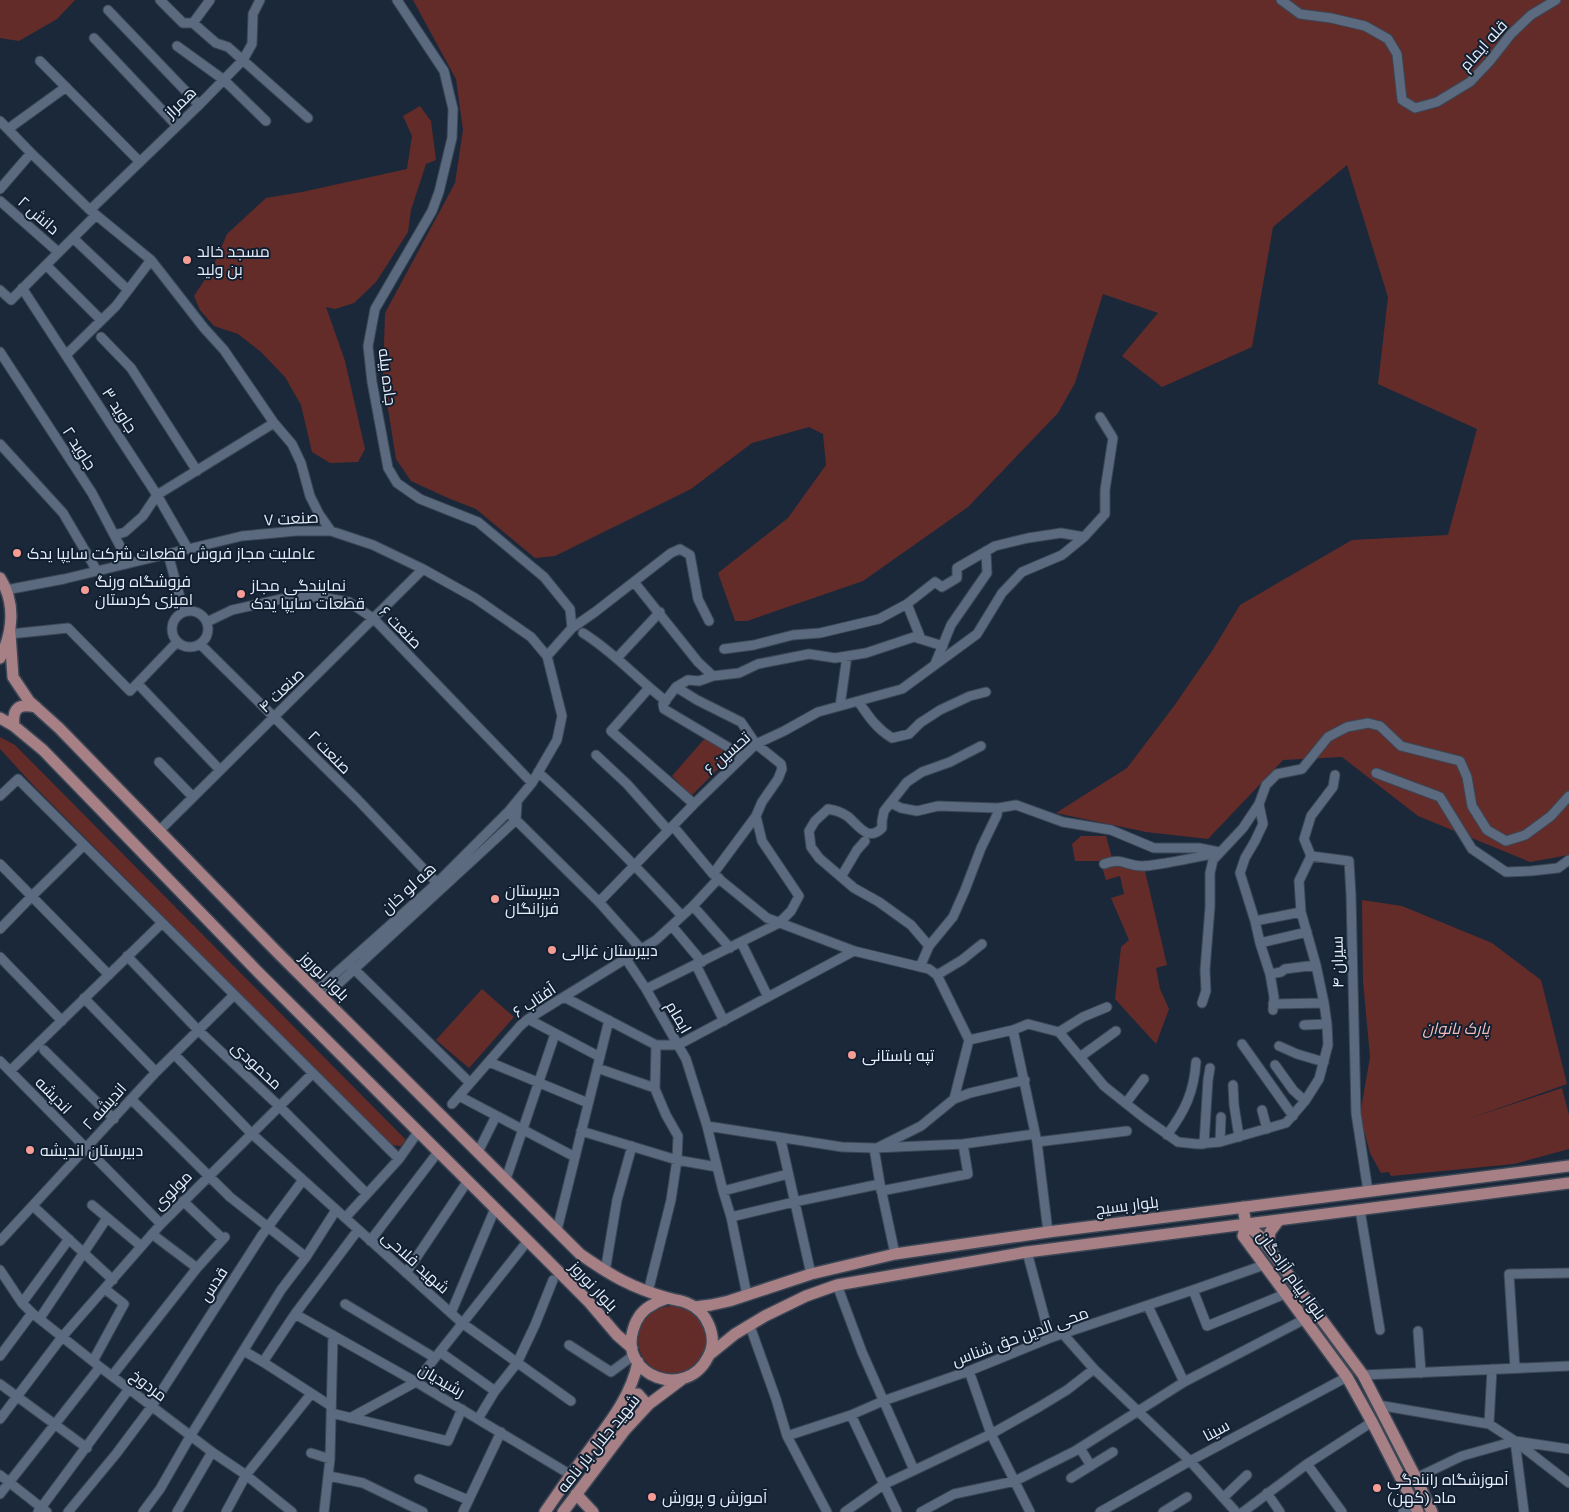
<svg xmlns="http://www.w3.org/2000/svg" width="1569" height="1512" font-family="'PT Serif',Cairo,serif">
	<rect width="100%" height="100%" fill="#1b283a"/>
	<path fill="#642c29" d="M0 0H75L57 19 19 41 0 38Z
		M413 0H1569V855L1530 862 1418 816 1342 757 1283 760 1208 839 1146 832 1056 813 1127 768 1174 706 1212 651 1240 605 1352 540 1448 535 1477 429 1378 384 1388 297 1347 165 1273 227 1252 347 1162 387 1122 356 1158 313 1103 294 1075 383 1058 413 968 507 863 581 747 621H735L718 573 788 518 826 465 823 434 809 427 752 443 691 489 555 556 535 558 476 509 448 498 411 481 396 459 383 377 385 313 455 183 463 130 456 79Z
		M420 106 431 121 436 160 426 164 411 210 408 232 376 282 354 303 335 309 326 307 345 361 365 449 358 462 330 463 312 452 301 405 285 377 261 352 238 334 214 326 200 310 194 296 212 269 227 234 266 198 302 192 407 169 412 136 403 116Z
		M0 737 15 745 406 1140 401 1146 390 1145 35 787 0 749Z
		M706 737 727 753 725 762 691 796 672 776Z
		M1081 836H1106L1114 865 1145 871 1167 965 1156 968 1160 989 1169 1009 1156 1044 1115 999 1121 947 1129 940 1111 898 1124 894 1120 876 1106 880 1100 861H1075L1072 844Z
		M1362 900 1402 906 1492 943 1541 980 1567 1084 1471 1118 1562 1088 1569 1115V1149L1514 1164 1391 1176 1389 1172 1381 1173 1370 1153 1360 1115 1370 1057 1363 981Z
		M482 989 514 1017 469 1068 436 1040Z
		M638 1340a34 34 0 1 1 68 0a34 34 0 1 1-68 0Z"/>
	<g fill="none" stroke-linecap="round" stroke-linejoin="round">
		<defs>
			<path id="minor" d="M160 0 183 23H193L216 43 228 47 308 118
				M397 0 444 71 453 109 452 138 439 192 432 211 375 309 368 346 372 382 388 468 397 483 420 499 478 522 544 577 570 609 572 628 547 656
				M1281 0 1300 14 1331 18 1365 26 1388 39 1397 54 1402 100 1415 108 1437 102 1470 82 1489 62 1511 34 1531 15 1556 0
				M108 10 199 105
				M193 23 210 0
				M94 38 177 126
				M177 46 224 80 266 121
				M40 61 140 162
				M0 121 31 153 90 210 151 260 204 328 224 350 274 423 292 444 301 463 310 496 319 514 331 531
				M8 129 66 87
				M0 189 31 153
				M0 201 58 252
				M90 210 199 105 243 60 252 44 253 14 260 0
				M73 238 128 290
				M46 265 101 320
				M22 288 157 495 188 549
				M0 290 11 300 96 215
				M101 337 131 368 197 471
				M0 352 92 493 129 563
				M66 355 116 306 151 260
				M0 444 63 513 97 571
				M115 535 125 532 143 516 157 495 274 423
				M168 554 184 612
				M634 582 698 662 713 676
				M6 590 64 579 242 536 296 531H331L373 545 423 569 475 598 531 637 547 656 562 716 557 740 532 783 508 812 437 883 316 991
				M907 604 921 639
				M172 629a18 18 0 1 1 36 0a18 18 0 1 1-36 0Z
				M207 622 232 610 290 597H321L349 602 374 619 532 783
				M572 628 595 612 671 553 680 549 690 555 698 599 709 621
				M583 633C614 652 637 679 666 701
				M10 634 68 628 130 691 177 642
				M200 644 358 800 437 883
				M724 649 754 645 793 635 820 633 879 619 907 604 935 582 942 587 957 578V568L995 546 1028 538 1061 533 1084 537 1105 514V490L1113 438 1100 417
				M617 658 660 612
				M935 664 951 625 987 573 986 551
				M138 684 220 770
				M676 687 697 700 741 722 756 744 781 764 782 769 778 779 762 802 756 816 713 874
				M649 688 611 731 694 804
				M858 701C869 717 876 728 892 738L909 734 920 723 940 710 970 696 986 692
				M840 706 847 656
				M596 755 627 784 668 830
				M743 756 664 709 663 704 676 687 688 680 699 681 713 676 739 673 758 664 809 654 835 658 866 653 914 637 943 646
				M159 762 193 797
				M538 772C589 818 636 866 682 916
				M1376 773 1440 797 1472 849 1506 872 1531 871 1558 868 1569 860
				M1335 775 1333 787 1311 816 1304 839 1311 856 1349 861 1351 895 1356 1113 1368 1191
				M0 796 18 779 399 1159
				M891 803 901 808 917 811 938 806 998 808 1016 805 1063 822 1111 830 1154 848H1199L1219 852
				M1259 804 1263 824 1255 841 1245 858 1240 873 1255 921 1260 943 1270 974 1274 997 1273 1010
				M512 816 599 902 641 949
				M673 826 713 874 767 918 854 951 929 969 937 975 969 1040 954 1099
				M159 831 423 569
				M0 864 109 975
				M1104 864C1124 857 1125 866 1142 866 1150 866 1158 864 1166 863 1183 860 1200 857 1216 853
				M841 877 857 850 865 841
				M599 902 694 804 756 744 784 731 818 712 902 689 977 634 1002 593 1022 572 1062 555 1084 537
				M693 906 730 948
				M1255 921 1301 912
				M672 926 702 962
				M0 929 31 897 84 845
				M741 942 768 997
				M1260 943 1307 932
				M929 946 911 925 879 902 854 888 819 858 811 847 809 831 815 821 828 809C835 810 841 812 847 816 858 824 867 843 882 828V821L884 811 907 782 922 772 950 762 981 746
				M127 956 198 1030 279 1106 367 1194
				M0 957 62 1021
				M626 959 646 989 686 1059 707 1126 723 1191 731 1217 747 1295
				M696 965 724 1021
				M351 966 470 1083
				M920 967 929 946 953 917 965 890 981 848 997 815 998 808
				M1270 974 1281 972 1285 969 1316 965
				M937 975 962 960 982 944
				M646 989 779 923 791 911 799 896 762 841 756 816
				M564 997 656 1045H678L854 951
				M84 998 156 1072
				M323 998 516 820 517 804
				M1202 1003 1206 991 1205 970 1210 907V873L1213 860 1243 828 1259 804 1266 785 1277 774 1302 769 1328 737 1347 727 1368 723 1380 726 1401 746 1460 761 1467 777 1472 806 1487 830 1506 841 1525 835 1551 816 1569 796
				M1273 1004 1324 1003
				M528 1019 600 1057
				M1304 1025 1327 1024
				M1013 1030 1037 1142 1048 1232
				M1059 1032 1083 1017 1107 1007
				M969 1040 1013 1030 1028 1024 1059 1032 1104 1086 1143 1117 1178 1142 1197 1144 1220 1142 1286 1123 1305 1101 1319 1079 1328 1045 1327 1024 1324 1003 1316 965 1301 912 1299 881 1311 856
				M1242 1044 1293 1116
				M1279 1046 1297 1054 1324 1062
				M44 1050 114 1119
				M174 1054 251 1133 462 1323 571 1401
				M1080 1057 1116 1031
				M0 1061 161 1224
				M489 1062 588 1103
				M1275 1065 1293 1090 1305 1101
				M597 1068 655 1088
				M10 1071 162 923
				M1233 1085 1234 1105 1239 1137
				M459 1096 575 1157
				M131 1099 230 1197 306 1257
				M1126 1103 1144 1079
				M452 1104 520 1026 528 1019 656 940 693 906 719 878
				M1262 1110 1267 1129
				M707 1126 842 1147 874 1148 963 1144 1035 1134
				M581 1131 677 1160 717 1167
				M1167 1135C1185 1111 1194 1092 1196 1062
				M779 1137 782 1145 811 1274
				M1037 1142 1127 1131
				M1220 1142 1221 1117
				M1204 1144 1208 1080 1210 1068
				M879 1147 921 1126 954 1099 970 1093 1025 1080
				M874 1148 880 1184 895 1254
				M478 1152 496 1116
				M506 1179 555 1034
				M723 1191 788 1174
				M881 1191 968 1174 963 1144
				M183 1201 223 1239
				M92 1205 141 1246
				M33 1206 113 1280
				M1360 1210 1380 1330
				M731 1217 794 1202 880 1184
				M345 1218 399 1159 418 1132
				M557 1230 609 1020
				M152 1234 197 1268
				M0 1241 156 1072 234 995
				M370 1241 435 1156
				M1027 1252 1050 1338
				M0 1270 22 1303 32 1313 100 1367 212 1452 246 1475 292 1512
				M605 1272 617 1200 632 1146
				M406 1273 465 1185
				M837 1285 862 1352 914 1470
				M1193 1290 1207 1326 1285 1294
				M648 1292 671 1200 677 1160 678 1136 666 1115 655 1089 656 1045
				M22 1303 69 1239
				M345 1304 435 1358
				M1148 1306 1184 1382
				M451 1313 494 1211
				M295 1314 416 1382 571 1475
				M40 1318 107 1218
				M750 1326 776 1399 787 1436 827 1512
				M1418 1331 1421 1373
				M1063 1334 1094 1369 1190 1461 1236 1512
				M569 1345 611 1372 634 1355
				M244 1351 263 1362 331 1406
				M440 1352 495 1391
				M0 1356 32 1313
				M93 1361 124 1304 105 1289
				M263 1362 295 1314 358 1230
				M1515 1368 1509 1274 1569 1273
				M969 1371 991 1434 1030 1512
				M1363 1375 1569 1366
				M112 1376 197 1268 225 1237
				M0 1384 87 1448
				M1378 1405 1489 1424 1515 1441 1569 1483
				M331 1413 448 1441 462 1409
				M851 1415 897 1512
				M350 1418 416 1382 526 1243
				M0 1419 62 1337 161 1224 313 1073
				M478 1419 495 1391 517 1363 535 1325 553 1280
				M1489 1424 1492 1369
				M787 1436 851 1415 883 1401 969 1371 1050 1338 1193 1290 1264 1265
				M1515 1441 1524 1512
				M1080 1448 1091 1466
				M311 1453 330 1459
				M1307 1464 1342 1512
				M0 1475 47 1512
				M329 1476 363 1483 423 1512
				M1071 1478 1113 1452
				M1416 1478 1462 1456 1515 1441 1569 1449
				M419 1479 468 1500
				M1267 1493 1280 1512
				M0 1494 100 1367
				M1223 1498 1247 1475
				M38 1512 129 1389
				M68 1512 116 1454 152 1406 262 1235 303 1180
				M143 1512 160 1489 191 1435 281 1290 306 1257 336 1210
				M177 1512 212 1452
				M226 1512 246 1475 311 1394
				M324 1512 330 1459 333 1335
				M463 1512 501 1432
				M845 1512 883 1485 991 1434 1039 1407 1067 1390 1094 1369
				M921 1512 954 1494 1015 1481 1075 1451 1184 1382 1305 1319
				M1100 1512 1190 1461 1347 1377
				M1163 1512 1187 1497
				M1243 1512 1307 1464 1372 1422
				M1403 1512 1414 1504"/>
			<path id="major" d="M0 578C16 603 13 633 0 658
				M10 634 13 677 29 701 59 728 278 953 580 1254C610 1275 632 1288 668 1298
				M0 718 14 726 43 750 258 972 528 1241 588 1301 617 1335 632 1348
				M14 726C12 708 19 703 36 707
				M1243 1207 1246 1225 1243 1236 1347 1377 1372 1422 1418 1512
				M1246 1225 1259 1235 1363 1375 1416 1478 1432 1512
				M1268 1246 1270 1232 1279 1220
				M668 1298C674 1300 681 1300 687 1303 707 1311 719 1337 708 1357 686 1401 619 1376 633 1330 636 1319 643 1309 654 1304 658 1301 663 1300 668 1298Z
				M695 1307 711 1305 729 1301 811 1274 895 1254 1048 1232 1569 1166
				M709 1355 735 1334 765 1316 806 1296 837 1285 1027 1252 1569 1183
				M627 1395 638 1394 645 1402V1408
				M576 1494 593 1512
				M545 1512C559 1491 574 1470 590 1449 610 1422 631 1396 638 1362
				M563 1512 625 1430 649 1404 681 1380"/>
		</defs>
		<use href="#minor" stroke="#3b4655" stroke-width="11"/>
		<use href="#major" stroke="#3b4655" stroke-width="14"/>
		<use href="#minor" stroke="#5b6a7f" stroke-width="9"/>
		<use href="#major" stroke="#a68084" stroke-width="11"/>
	</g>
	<g fill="#f59c94" stroke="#111f30" stroke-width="2">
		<circle cx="187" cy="260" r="5"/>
		<circle cx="17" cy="553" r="5"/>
		<circle cx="85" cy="590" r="5"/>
		<circle cx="241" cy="594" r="5"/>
		<circle cx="495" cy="899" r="5"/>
		<circle cx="552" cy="950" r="5"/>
		<circle cx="852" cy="1055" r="5"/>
		<circle cx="30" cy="1150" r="5"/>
		<circle cx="1377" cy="1488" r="5"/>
		<circle cx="652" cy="1497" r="5"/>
	</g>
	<g text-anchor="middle" stroke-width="4" stroke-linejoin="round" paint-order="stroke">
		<g font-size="16" fill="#e4edf9" stroke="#111f30">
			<text transform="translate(1483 45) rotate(-48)" y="6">قله ایمام</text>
			<text transform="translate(180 102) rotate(-44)" y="6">همراز</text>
			<text transform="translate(39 215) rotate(41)" y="6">دانش ۲</text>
			<text transform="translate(388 377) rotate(83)" y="6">جاده بیله</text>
			<text transform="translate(120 410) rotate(57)" y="6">جاوید ۳</text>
			<text transform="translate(80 448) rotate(57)" y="6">جاوید ۲</text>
			<text transform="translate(291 518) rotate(-3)" y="6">صنعت ۷</text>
			<text transform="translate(401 627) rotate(45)" y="6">صنعت ۶</text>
			<text transform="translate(281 690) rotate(-44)" y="6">صنعت ۴</text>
			<text transform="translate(330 752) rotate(45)" y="6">صنعت ۲</text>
			<text transform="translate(727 753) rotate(-42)" y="6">تحسین ۶</text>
			<text transform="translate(408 888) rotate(-42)" y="6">هه لو خان</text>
			<text transform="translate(1337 962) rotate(-91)" y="6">سیران ۴</text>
			<text transform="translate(325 976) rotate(45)" y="6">بلوار نوروز</text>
			<text transform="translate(534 1000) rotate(-34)" y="6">آفتاب ۶</text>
			<text transform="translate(679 1017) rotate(60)" y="6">ایمام</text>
			<text transform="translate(257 1065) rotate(43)" y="6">محمودی</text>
			<text transform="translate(54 1095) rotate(46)" y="6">اندیشه</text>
			<text transform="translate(104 1106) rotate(-48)" y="6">اندیشه ۲</text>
			<text transform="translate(172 1190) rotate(-45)" y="6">مولوی</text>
			<text transform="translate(1127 1205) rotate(-7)" y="6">بلوار بسیج</text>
			<text transform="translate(416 1262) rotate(42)" y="6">شهید فلاحی</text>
			<text transform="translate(1292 1275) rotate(54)" y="6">بلوار پیام آزادگان</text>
			<text transform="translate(213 1284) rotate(-57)" y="6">قدس</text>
			<text transform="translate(594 1286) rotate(47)" y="6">بلوار نوروز</text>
			<text transform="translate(1020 1336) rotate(-20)" y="6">محی الدین حق شناس</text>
			<text transform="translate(442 1380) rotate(30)" y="6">رشیدیان</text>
			<text transform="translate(149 1385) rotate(37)" y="6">مردوخ</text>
			<text transform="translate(1216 1430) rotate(-28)" y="6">سینا</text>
			<text transform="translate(598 1443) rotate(-51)" y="6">شهید جلال بار نامه</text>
		</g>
		<g font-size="16" fill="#e4edf9" stroke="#111f30" text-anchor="start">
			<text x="197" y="257">مسجد خالد<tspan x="197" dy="18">بن ولید</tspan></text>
			<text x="27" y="559">عاملیت مجاز فروش قطعات شرکت سایپا یدک</text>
			<text x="95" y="587">فروشگاه ورنگ<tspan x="95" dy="18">امیزی کردستان</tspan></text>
			<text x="251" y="591">نمایندگی مجاز<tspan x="251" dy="18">قطعات سایپا یدک</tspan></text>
			<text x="505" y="896">دبیرستان<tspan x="505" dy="18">فرزانگان</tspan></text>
			<text x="562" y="956">دبیرستان غزالی</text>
			<text x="862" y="1061">تپه باستانی</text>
			<text x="40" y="1156">دبیرستان اندیشه</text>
			<text x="1387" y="1485">آموزشگاه رانندگی<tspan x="1387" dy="18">ماد (کهن)</tspan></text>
			<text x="662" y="1503">آموزش و پرورش</text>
		</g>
		<g font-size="16" font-style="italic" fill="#f3beb9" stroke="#111f30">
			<text x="1456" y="1034">پارک بانوان</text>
		</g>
	</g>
</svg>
